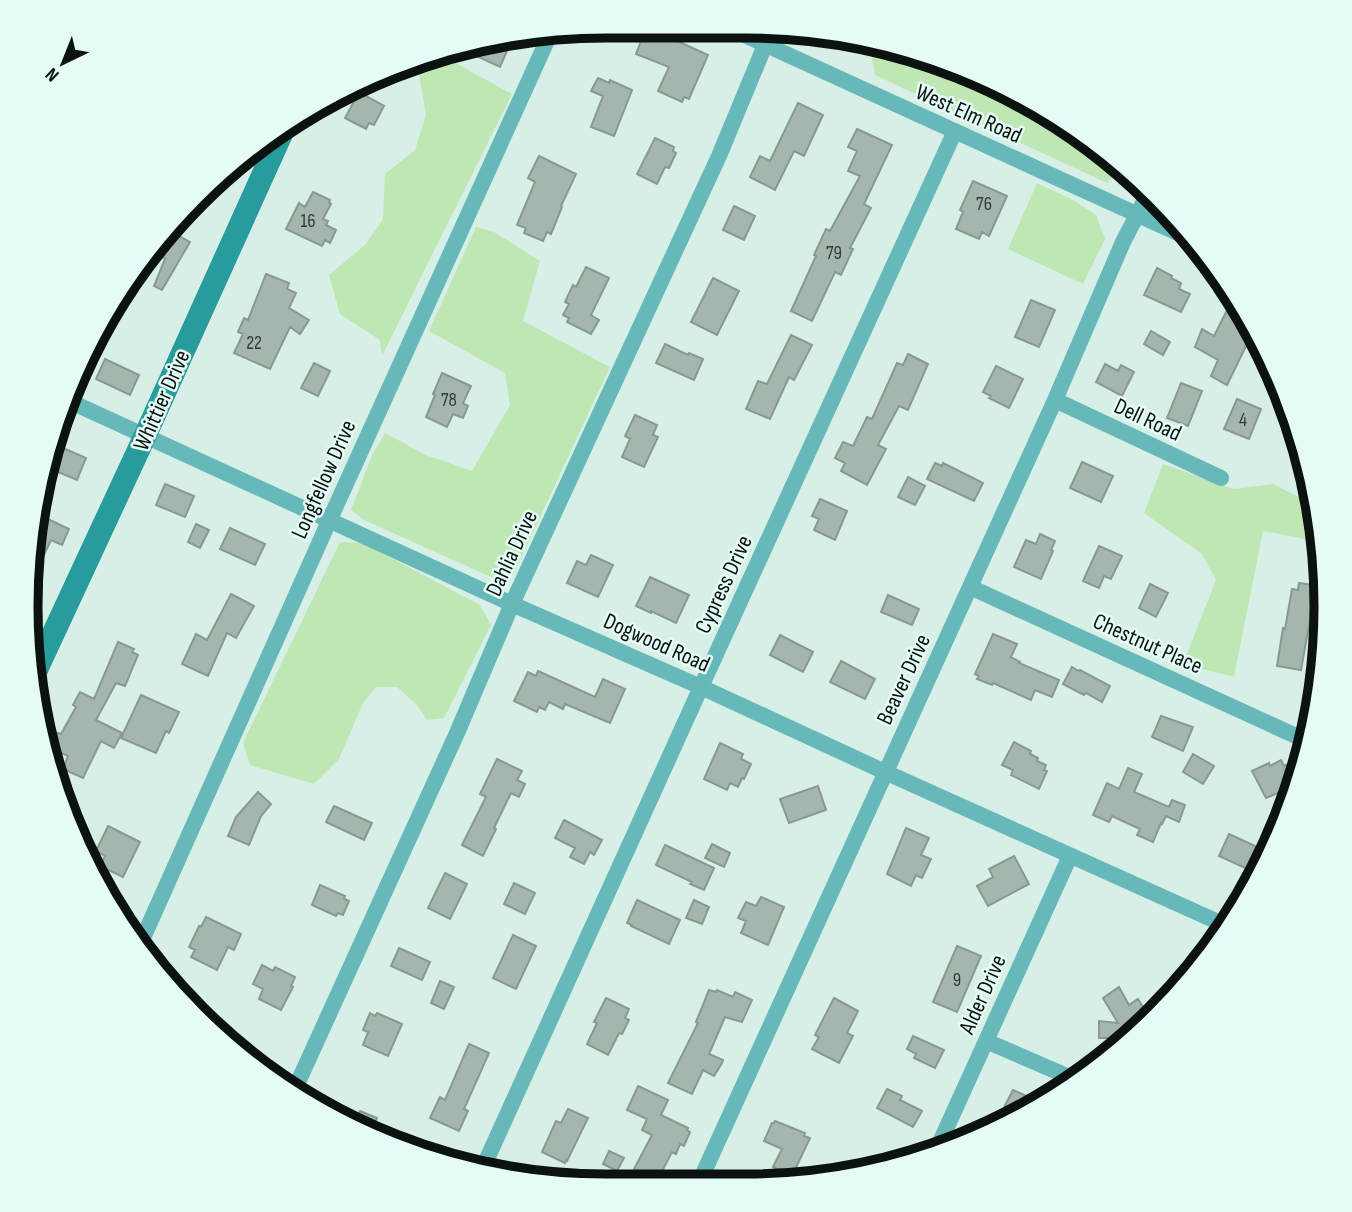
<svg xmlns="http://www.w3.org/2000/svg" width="1352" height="1212" font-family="'Sofia Sans Condensed',sans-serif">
	<rect width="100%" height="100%" fill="#d8efe8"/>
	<path fill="#bee7b3" d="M873 43 1036 104 1122 166 1107 183 875 75 871 52Z
		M441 55 512 94 382 356 380 340 340 314 329 275 366 244 383 219 385 174 415 150 426 115 417 63Z
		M1037 183 1075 201 1096 215 1105 239 1083 284 1008 249Z
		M476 227 494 232 540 261 523 321 610 367 513 575 500 581 364 520 351 510 373 453 385 433 426 455 472 471 510 405 505 373 429 331Z
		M1163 464 1234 489 1273 484 1314 505 1320 542 1263 531 1234 677 1183 664 1216 580 1202 554 1144 513Z
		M340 542 363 543 480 605 491 625 444 718 427 720 416 704 397 687H376L362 705 339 759 314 784 250 765 243 743Z"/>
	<path fill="#a5b7ac" stroke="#889a8f" stroke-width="2" d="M646 28 664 29 662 34 708 55 689 99 684 97 682 102 658 91 669 67 636 54Z
		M496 37 510 44 500 67 470 53 475 43Z
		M598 78 609 83 610 80 632 90 614 136 591 127 603 96 591 91Z
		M359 92 384 106 374 125 369 123 366 129 345 118Z
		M798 103 823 115 804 156 794 151 775 190 750 177 760 156 770 161Z
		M857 129 892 145 864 204 871 208 850 248 853 249 841 275 835 272 812 321 791 311 816 256 814 255 826 229 830 231 860 176 848 171 857 151 848 147Z
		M655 138 674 147 673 151 676 153 669 168 665 167 657 184 637 174Z
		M539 156 576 174 561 206 562 207 551 234 547 232 543 241 524 233 526 228 517 225 535 182 528 178Z
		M973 181 1007 196 989 236 982 232 979 239 956 229 963 212 960 210Z
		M313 192 330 200 329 202 331 204 323 219 328 221 326 225 336 230 330 243 325 240 322 246 286 229 299 203 305 207Z
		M734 206 755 216 744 240 723 230Z
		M174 233 190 242 162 290 154 286 165 259 150 249 164 235 170 239Z
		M586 267 609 278 591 315 599 320 591 334 567 322 569 318 563 315 569 304 565 302 573 285 576 287Z
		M1157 268 1172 276 1171 278 1181 283 1179 289 1190 294 1181 312 1144 295Z
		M266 274 289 283 287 289 296 293 289 308 309 320 300 334 290 327 270 369 234 353 243 334 238 332 244 318 248 320Z
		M713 278 739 291 717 335 691 322Z
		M1031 300 1055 310 1039 347 1015 337Z
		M1226 312 1242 320 1245 315 1259 338 1253 349 1246 346 1227 385 1211 376 1218 360 1195 347 1202 329 1214 336Z
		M1151 331 1170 342 1163 355 1144 344Z
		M791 335 812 345 794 380 789 377 770 419 746 409 758 381 767 384Z
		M665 344 688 355 689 353 703 359 694 380 656 363Z
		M908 354 928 364 908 410 899 406 878 445 886 449 867 485 841 471 845 463 835 458 843 442 853 446 867 417 872 419 897 363 903 365Z
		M105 359 139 375 130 395 96 379Z
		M314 363 330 371 318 396 301 388Z
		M1105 364 1118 371 1121 365 1134 372 1122 396 1096 382Z
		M996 366 1023 379 1009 408 989 398 991 396 983 392Z
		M442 373 471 386 463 403 468 406 463 418 453 414 447 427 426 417 435 395 433 394Z
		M1181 383 1202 391 1188 426 1167 418Z
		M1237 399 1261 409 1249 439 1224 429Z
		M635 415 657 425 653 435 658 437 644 467 622 457 630 439 625 436Z
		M54 444 86 458 77 480 46 467Z
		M1082 462 1113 476 1101 502 1070 488Z
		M935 463 942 466 943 463 983 483 974 501 927 479Z
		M908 477 925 486 915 505 898 497Z
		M165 484 194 496 185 517 156 505Z
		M820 499 847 511 835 540 814 530 819 519 812 516Z
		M35 513 69 529 62 545 51 540 30 585 28 584Z
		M196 524 209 530 200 548 188 542Z
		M230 528 265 544 255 565 220 549Z
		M1040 534 1055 541 1051 550 1053 551 1041 579 1014 567 1026 540 1036 544Z
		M1099 546 1122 556 1111 579 1104 576 1099 588 1083 581Z
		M591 555 613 565 598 597 567 583 577 561 586 565Z
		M650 577 689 595 676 623 651 611V613L636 606Z
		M1299 583 1321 586 1317 615 1311 614 1301 670 1277 666 1283 628 1285 629 1292 589 1298 590Z
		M1150 584 1168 593 1156 617 1139 608Z
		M231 594 254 606 236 638 227 633 208 676 182 664 196 634 207 640Z
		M888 595 919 609 912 625 881 612Z
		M993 634 1017 644 1011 657 1020 662 1019 663 1059 680 1052 697 1035 690 1031 700 993 683 992 685 977 679 979 676 975 674Z
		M780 635 813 652 803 672 770 655Z
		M118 642 134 649 132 652 138 655 125 686 116 683 96 720 122 733 114 748 101 741 83 778 63 769 68 756 51 748 58 733 61 734 76 707 73 705 80 692 94 699Z
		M841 661 875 679 865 699 830 682Z
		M1072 667 1079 671 1080 670 1110 686 1102 702 1086 693 1084 695 1063 684Z
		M538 671 595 697 603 679 625 689 610 723 565 704 563 709 549 702 545 710 539 707 537 712 514 701 528 672 536 676Z
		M141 695 179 712 169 733 166 731 156 753 121 738Z
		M1161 716 1193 727 1183 751 1152 737Z
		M1014 742 1031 751 1030 754 1038 758 1037 761 1046 765 1044 770 1047 771 1039 789 1011 775 1013 770 1002 765Z
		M720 743 743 754 741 759 751 764 744 779 742 778 738 787 730 783 727 790 704 779Z
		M1193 754 1214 766 1203 784 1183 772Z
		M497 759 522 771 517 780 525 784 519 797 511 793 494 828 496 829 483 856 462 845 486 797 480 794Z
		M1281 760 1284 766 1290 763 1298 779 1297 785 1266 798 1252 771 1269 763 1270 766Z
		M1128 768 1142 774 1134 792 1169 807 1172 800 1185 805 1179 822 1166 816 1162 824 1161 823 1153 842 1137 835 1140 829 1112 816 1109 822 1093 815 1107 783 1119 789Z
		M818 786 826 810 789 823 780 799Z
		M258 792 271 804 261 816 249 845 228 836 236 817Z
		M334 806 372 823 364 840 326 822Z
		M564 820 602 840 594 855 590 852 584 864 570 857 575 848 555 838Z
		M108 826 140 842 123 877 100 866 105 856 96 851Z
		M906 828 929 838 921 855 931 859 922 878 916 875 911 886 887 874Z
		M1229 834 1268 852 1258 874 1219 856Z
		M712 844 730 853 724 867 705 858Z
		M665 845 714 868 704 890 690 884 692 882 656 865Z
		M1014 856 1029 884 988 906 977 886 993 877 989 869Z
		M445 873 467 884 450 919 428 908Z
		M514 883 535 893 525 914 504 904Z
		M320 885 345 896 344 899 349 901 343 915 338 913 336 916 312 905Z
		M761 897 784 907 768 945 741 933 746 921 738 918 746 902 756 906Z
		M637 900 680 920 669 944 631 926 632 925 627 923Z
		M694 900 709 907 702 924 686 918Z
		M206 917 241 934 234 950 228 947 217 970 191 957 195 950 189 947 199 926 201 927Z
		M513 935 536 946 516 989 493 978Z
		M957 946 981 956 957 1012 933 1002Z
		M399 948 430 962 422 980 391 966Z
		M262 965 273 971 275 967 295 977 291 986 293 987 281 1010 259 999 263 989 253 984Z
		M440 981 454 987 444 1009 431 1003Z
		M1119 987 1129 1005 1138 999 1150 1018 1143 1024 1118 1038H1099V1021L1118 1023 1103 998Z
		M709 990 716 992 717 990 733 997 735 992 752 1000 742 1022 725 1017 709 1054 723 1060 722 1063 714 1076 703 1070 692 1094 668 1083 698 1023 696 1022Z
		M606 998 629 1009 625 1018 629 1020 622 1034 619 1033 608 1055 587 1044 597 1023 594 1022Z
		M834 998 858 1011 847 1033 853 1036 839 1063 812 1049 819 1037 815 1035Z
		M370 1013 375 1016 377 1013 402 1024 388 1056 363 1045 368 1032 363 1030Z
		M913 1036 944 1050 935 1068 914 1058 916 1054 907 1049Z
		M469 1044 489 1053 464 1109 468 1111 459 1131 430 1118 440 1097 445 1100Z
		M638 1086 668 1100 661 1115 688 1128 687 1130 690 1132 684 1146 680 1144 676 1154 672 1152 657 1181 634 1169 652 1135 642 1130 647 1119 627 1110Z
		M887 1089 902 1096 900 1100 922 1111 913 1127 877 1108Z
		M1013 1090 1040 1102 1012 1120 1000 1115Z
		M568 1109 588 1118 567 1161 566 1160 565 1163 542 1152 556 1121 561 1123Z
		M360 1111 377 1118 370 1134 353 1127Z
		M775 1121 805 1133 804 1136 810 1138 792 1176 773 1167 782 1149 764 1141 772 1123H774Z
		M609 1151 624 1158 617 1171 603 1164Z"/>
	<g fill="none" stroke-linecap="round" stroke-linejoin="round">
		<path stroke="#66b8b9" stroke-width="16" d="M738 32 1193 240
			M1055 400 1221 478
			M69 401 512 604 701 687 885 772 1227 926
			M970 587 1307 741
			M139 947 330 519 551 32
			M986 1041 1067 1076
			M294 1091 457 733 512 604 719 156 770 33
			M936 1151 1070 856
			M482 1170 701 687 955 131
			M698 1185 1055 400 1123 242 1149 192"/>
		<path stroke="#289b9d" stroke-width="23" d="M35 673 145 436 285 126"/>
	</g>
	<g text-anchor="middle" stroke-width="5" stroke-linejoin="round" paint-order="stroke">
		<g font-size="19" fill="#323b37">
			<text x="984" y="210">76</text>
			<text x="308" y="227">16</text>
			<text x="834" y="259">79</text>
			<text x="254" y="349">22</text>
			<text x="449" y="406">78</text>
			<text x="1243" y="426">4</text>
			<text x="957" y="986">9</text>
		</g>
		<g font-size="23" fill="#0b1210" stroke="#e5fcf6">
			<text transform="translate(969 113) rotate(24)" y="8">West Elm Road</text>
			<text transform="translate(161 400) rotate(-66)" y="8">Whittier Drive</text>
			<text transform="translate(1148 419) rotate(25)" y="8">Dell Road</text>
			<text transform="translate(323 479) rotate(-66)" y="8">Longfellow Drive</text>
			<text transform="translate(511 553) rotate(-65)" y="8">Dahlia Drive</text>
			<text transform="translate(723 584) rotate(-65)" y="8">Cypress Drive</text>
			<text transform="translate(657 642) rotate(24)" y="8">Dogwood Road</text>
			<text transform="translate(1148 643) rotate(24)" y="8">Chestnut Place</text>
			<text transform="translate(903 679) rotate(-65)" y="8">Beaver Drive</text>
			<text transform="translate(982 994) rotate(-66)" y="8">Alder Drive</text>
		</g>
	</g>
	<path d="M0 0H1352V1212H0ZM606 38H746A568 568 0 0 1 1314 606V606A568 568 0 0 1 746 1174H606A568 568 0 0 1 38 606V606A568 568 0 0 1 606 38Z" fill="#e5fcf6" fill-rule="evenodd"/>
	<path fill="none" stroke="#0b1210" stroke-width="9" d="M606 38H746A568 568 0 0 1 1314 606V606A568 568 0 0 1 746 1174H606A568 568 0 0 1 38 606V606A568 568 0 0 1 606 38Z"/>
	<g transform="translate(63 63) rotate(223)" stroke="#e5fcf6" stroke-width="5" paint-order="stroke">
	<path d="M0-5L12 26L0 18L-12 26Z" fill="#0b1210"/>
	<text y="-10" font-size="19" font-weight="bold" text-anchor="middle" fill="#0b1210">N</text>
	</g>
</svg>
